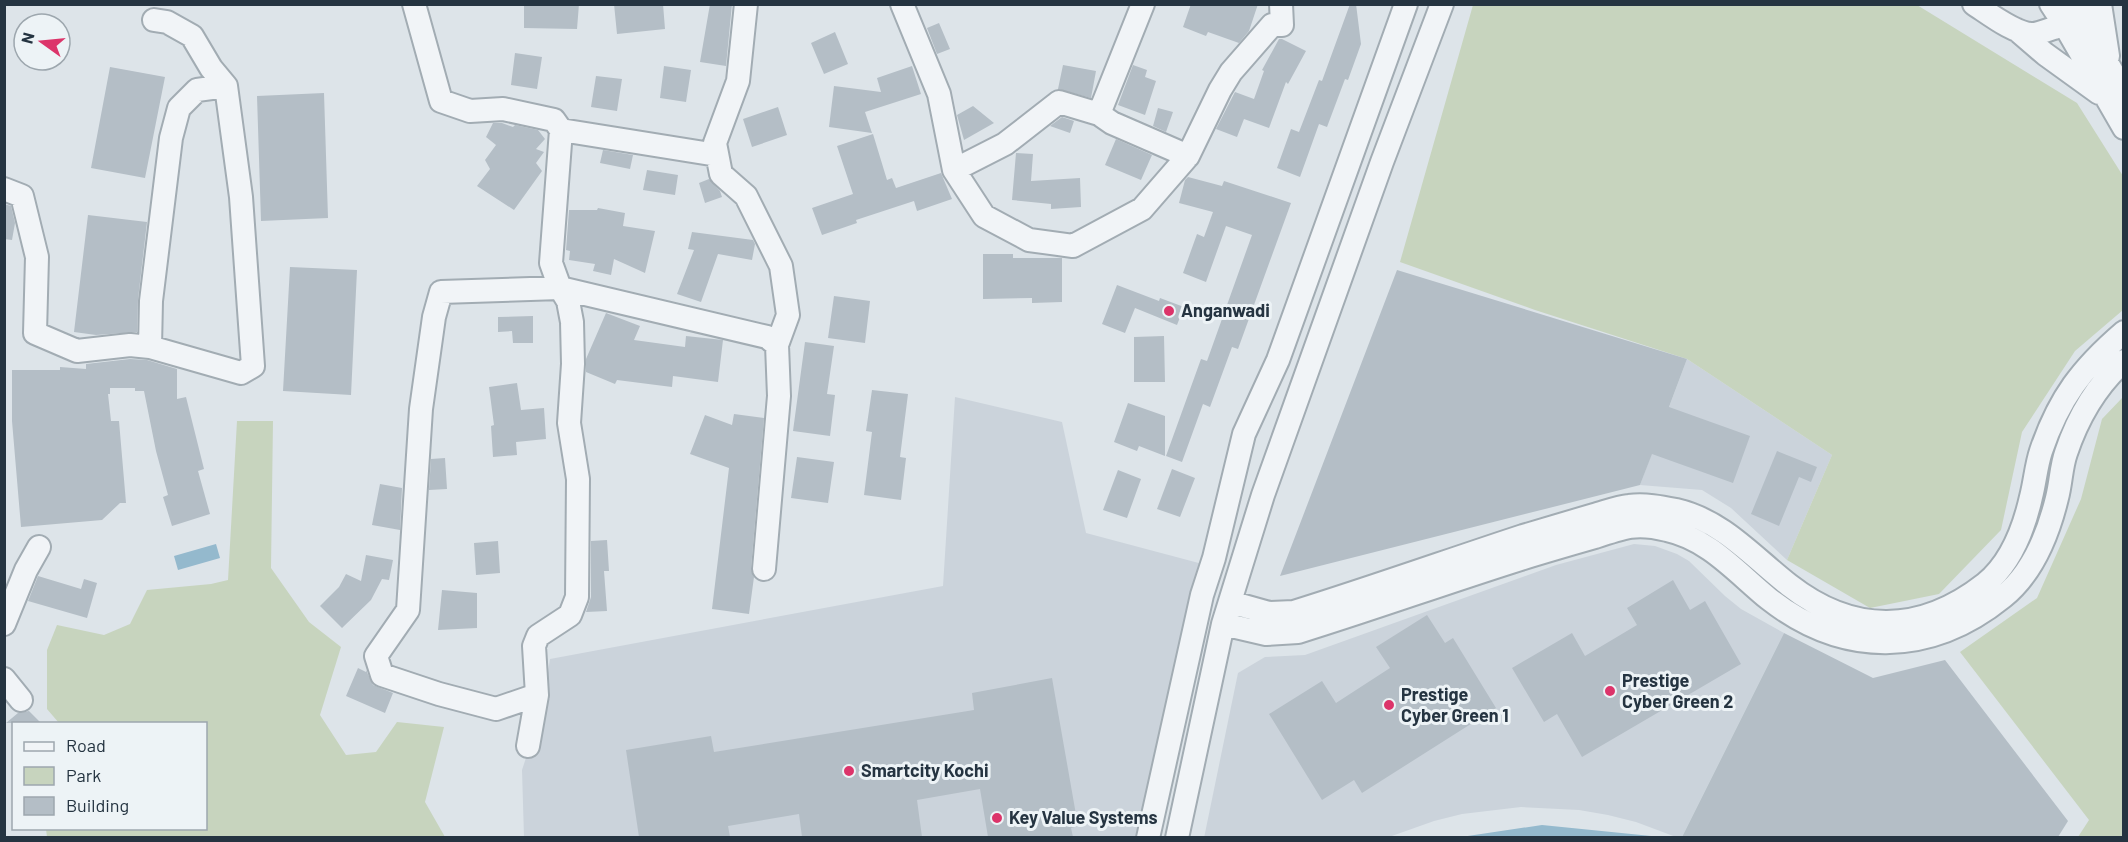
<svg xmlns="http://www.w3.org/2000/svg" width="2128" height="842" font-family="Barlow,sans-serif">
	<rect width="100%" height="100%" fill="#dde4e9"/>
	<path fill="#cbd3db" d="M1687 359 1832 455 1787 560 1731 508 1702 490 1640 485Z
		M955 397 1062 422 1086 533 1210 566 1135 837H524L522 770 543 706 550 659 943 586Z
		M1634 544 1655 546 1677 554 1689 561 1725 596 1741 609 1784 633 1682 837H1676L1636 822 1608 815 1579 810 1521 807 1462 814 1434 821 1389 837 1204 838 1238 673 1265 657 1305 655 1556 565Z"/>
	<path fill="#c7d4be" d="M1473 5H1917L2077 103 2123 176V310L2075 351 2022 432 2001 530 1939 594 1870 608 1787 560 1832 455 1687 359 1535 310 1400 262Z
		M2123 397V837H2078L2089 820 1960 652 2037 598 2081 499 2102 419Z
		M237 421H273L271 568 309 622 341 647 320 715 346 755 376 752 397 722 444 727 425 802 445 837H47L46 829 206 828V724L59 723 47 709V650L57 625 104 635 130 624 147 590 211 584 228 580Z"/>
	<path fill="#94b9cd" d="M216 544 220 558 178 570 174 556Z
		M1542 825 1661 837H1461Z"/>
	<path fill="#b4bec6" d="M539 4H579L577 29 524 28V6H538Z
		M614 4H663L665 29 617 34Z
		M710 4H732L726 66 700 62Z
		M1191 4H1258L1249 31 1239 43 1208 32 1206 36 1183 27Z
		M1350 4H1356L1361 44 1348 80 1345 79 1327 127 1319 124 1300 177 1277 168 1291 129 1299 132 1319 80 1322 81Z
		M939 23 950 49 937 54 927 28Z
		M835 32 848 64 824 74 811 43Z
		M1282 39 1306 51 1288 84 1286 82 1269 128 1244 119 1237 137 1216 129 1235 92 1254 99 1264 71 1262 70 1279 39Z
		M515 53 542 57 537 89 511 85Z
		M1063 65 1096 71 1091 98 1058 89Z
		M1133 65 1147 70 1145 77 1156 81 1145 115 1118 105Z
		M664 66 691 70 686 102 660 98Z
		M912 66 921 94 865 112 872 133 829 127 834 86 881 92 877 78Z
		M110 67 165 77 145 178 91 168Z
		M596 76 622 79 617 111 591 107Z
		M324 93 328 218 261 221 257 96Z
		M973 106 994 123 964 140 957 115Z
		M778 107 787 135 752 147 743 119Z
		M1158 108 1173 112 1166 132 1153 126Z
		M1062 117 1074 121 1070 133 1050 126Z
		M493 123H502L513 127 515 125 538 130 545 139 536 149 544 152 536 163 542 171 514 210 477 186 490 169 485 160 496 145 486 137Z
		M873 134 887 180 892 178 896 188 941 173 952 199 917 211 914 201 856 220 857 223 822 235 812 208 853 194 837 146Z
		M1116 139 1152 155 1141 180 1105 165Z
		M603 150 633 155 630 169 600 163Z
		M1016 153 1033 154 1031 181 1080 178 1081 207 1051 209V204L1012 200Z
		M647 170 678 175 675 195 643 190Z
		M1188 177 1222 186 1224 181 1291 203 1238 349 1232 347 1210 407 1203 404 1182 462 1166 456 1201 359 1207 361 1252 235 1226 226 1206 282 1183 273 1197 234 1204 237 1213 212 1179 203 1185 180Z
		M709 179 720 191 722 197 705 203 699 183Z
		M4 204 11 206 15 223 12 240 4 239Z
		M598 208 625 213 623 226 655 231 645 273 614 259 611 275 593 271 595 264 569 260 570 251 566 250 569 210H597Z
		M88 215 147 222 138 299 137 332 96 335 74 332Z
		M692 232 753 240 755 244 752 260 718 254 701 302 677 294 694 250 688 249Z
		M983 254H1013V258H1062V302L1032 303V298L983 299Z
		M290 267 357 270 351 395 283 391Z
		M1397 270 1687 359 1669 407 1750 436 1733 483 1652 454 1640 485 1280 576Z
		M1117 285 1159 301 1160 298 1184 307 1177 325 1135 308 1125 333 1102 324Z
		M834 296 870 301 865 343 828 338Z
		M606 313 640 326 634 340 685 347 686 336 723 340 718 382 673 376 672 387 617 380 615 384 586 372V359Z
		M533 316V343H513L512 331 498 332V317Z
		M1164 336 1165 382H1134V337Z
		M805 342 834 346 827 394 835 395 830 436 793 431Z
		M130 359 147 360 177 369V399L186 397 204 469 198 471 210 514 172 526 163 497 168 495 156 451 144 391H135V388H110V394H108L111 421H119L126 503H120L102 520 21 527 12 421V370H60V367L86 369V364Z
		M517 383 521 410 544 408 546 439 516 442 517 455 493 457 491 426 494 425 489 387Z
		M872 390 908 394 900 457 906 458 901 500 864 495 872 432 866 431Z
		M1128 403 1165 416V456L1139 446 1137 451 1114 442Z
		M734 414 764 418 751 568 754 577 749 614 712 609 729 468 690 454 705 415 732 425Z
		M1777 451 1817 467 1811 482 1799 477 1779 526 1751 514Z
		M797 457 834 462 828 503 791 498Z
		M445 458 447 489 429 490 431 459Z
		M1172 469 1195 478 1180 517 1157 509Z
		M1118 470 1141 479 1127 518 1103 510Z
		M380 484 402 488 400 530 372 525Z
		M607 540 609 571H604L607 611 586 612 591 597V541Z
		M498 541 500 573 476 575 474 543Z
		M366 555 393 560 389 580 382 579 371 600 342 628 320 606 339 587 346 574 361 581Z
		M38 576 81 589 84 579 97 583 87 618 28 601Z
		M1673 580 1690 610 1705 601 1741 664 1582 757 1557 714 1544 722 1512 668 1572 633 1585 656 1637 625 1627 608Z
		M442 590 477 593V628L438 630Z
		M1427 615 1445 643 1453 638 1496 708 1362 793 1354 780 1322 800 1269 714 1322 681 1336 703 1390 668 1376 647Z
		M1784 633 1873 678 1945 660 2068 821 2058 837H1682Z
		M358 668 366 672V670L373 685 393 693 385 713 346 696Z
		M1052 678 1078 826 1071 828 1073 837H988L980 789 917 800 922 837H802L799 814 728 826 730 837H639L626 750 711 736 714 752 974 710 972 693Z
		M29 711 41 723H6L18 713Z"/>
	<g fill="none" stroke-linecap="round" stroke-linejoin="round">
		<defs>
			<path id="minor" d="M414 4 441 101 470 111 503 109 554 120 561 130 551 263 560 288 568 301 572 322 573 364 569 423 578 479 577 597 570 615 538 636 534 646 537 695 528 746
				M746 4 738 81 715 143 721 174 746 196 781 266 788 315 777 345
				M902 4 939 94 954 170 984 216 1029 240 1073 246 1142 209 1188 156 1220 90 1231 72 1272 25H1282L1281 4
				M1143 4 1099 114 1112 123 1188 156
				M1974 4C1988 13 2015 34 2032 34 2039 34 2047 30 2054 28 2066 23 2075 16 2082 4
				M2051 4 2064 24 2124 128
				M2073 4 2124 92
				M2100 4 2108 56
				M2017 30 2045 54 2099 93
				M561 130 717 155
				M954 170 1005 144 1059 102 1099 114
				M4 189 22 196 37 257 35 333 77 351 130 345 150 347 241 373 253 366 241 197 226 86 211 68 192 36 167 22 154 20
				M150 347 151 301 171 138 179 108 197 90 226 86
				M1230 602 1269 613 1294 612C1371 588 1447 561 1523 536 1547 529 1570 522 1594 515 1605 512 1618 507 1629 506 1645 504 1661 507 1676 510 1723 521 1752 556 1789 585 1853 635 1921 634 1985 584 2011 563 2024 528 2031 497 2035 482 2036 466 2041 451 2059 398 2082 368 2124 332
				M4 624 26 570 39 547
				M1223 624 1266 634 1298 632C1369 610 1439 585 1511 562 1539 553 1567 545 1595 537 1607 533 1619 529 1630 527 1642 525 1655 527 1667 530 1709 539 1737 573 1769 599 1843 657 1929 657 2003 597 2033 573 2048 535 2057 498 2061 483 2061 467 2066 453 2078 417 2096 386 2124 361
				M4 679 21 700
				M537 695 496 709 439 694 382 675 376 656 408 610 421 409 434 317 441 292 560 288 767 337 777 345 779 396 764 569
				M1148 838 1202 595 1214 558 1244 434 1278 360 1406 4
				M1177 838 1223 624 1263 495 1382 162 1442 4"/>
		</defs>
		<use href="#minor" stroke="#a2acb3" stroke-width="26"/>
		<use href="#minor" stroke="#f1f4f7" stroke-width="22"/>
	</g>
	<g fill="#dc346a" stroke="#edf3f6" stroke-width="2">
		<circle cx="1169" cy="311" r="6"/>
		<circle cx="1610" cy="691" r="6"/>
		<circle cx="1389" cy="705" r="6"/>
		<circle cx="849" cy="771" r="6"/>
		<circle cx="997" cy="818" r="6"/>
	</g>
	<g text-anchor="middle" stroke-width="6" stroke-linejoin="round" paint-order="stroke">
		<g font-size="18" font-weight="bold" fill="#253441" stroke="#edf3f6" text-anchor="start">
			<text x="1181" y="317">Anganwadi</text>
			<text x="1622" y="687">Prestige<tspan x="1622" dy="21">Cyber Green 2</tspan></text>
			<text x="1401" y="701">Prestige<tspan x="1401" dy="21">Cyber Green 1</tspan></text>
			<text x="861" y="777">Smartcity Kochi</text>
			<text x="1009" y="824">Key Value Systems</text>
		</g>
	</g>
	<rect width="2128" height="842" fill="none" stroke="#253441" stroke-width="12"/>
	<rect x="12" y="722" width="195" height="108" fill="#edf3f6" stroke="#9da7ae" stroke-width="1.5"/>
	<rect x="24" y="742" width="30" height="9" fill="#f1f4f7" stroke="#9da7ae" stroke-width="1.5"/>
	<text x="66" y="752" font-size="18" fill="#253441">Road</text>
	<rect x="24" y="767" width="30" height="18" fill="#c7d4be" stroke="#9da7ae" stroke-width="1.5"/>
	<text x="66" y="782" font-size="18" fill="#253441">Park</text>
	<rect x="24" y="797" width="30" height="18" fill="#b4bec6" stroke="#9da7ae" stroke-width="1.5"/>
	<text x="66" y="812" font-size="18" fill="#253441">Building</text>
	<g transform="translate(42 42) rotate(285)"><circle r="28" fill="#edf3f6" stroke="#9da7ae" stroke-width="1.5"/>
	<path d="M0-4.5L10 22L0 15L-10 22Z" fill="#dc346a"/>
	<text y="-9" font-size="16" font-weight="bold" text-anchor="middle" fill="#253441">N</text>
	</g>
</svg>
